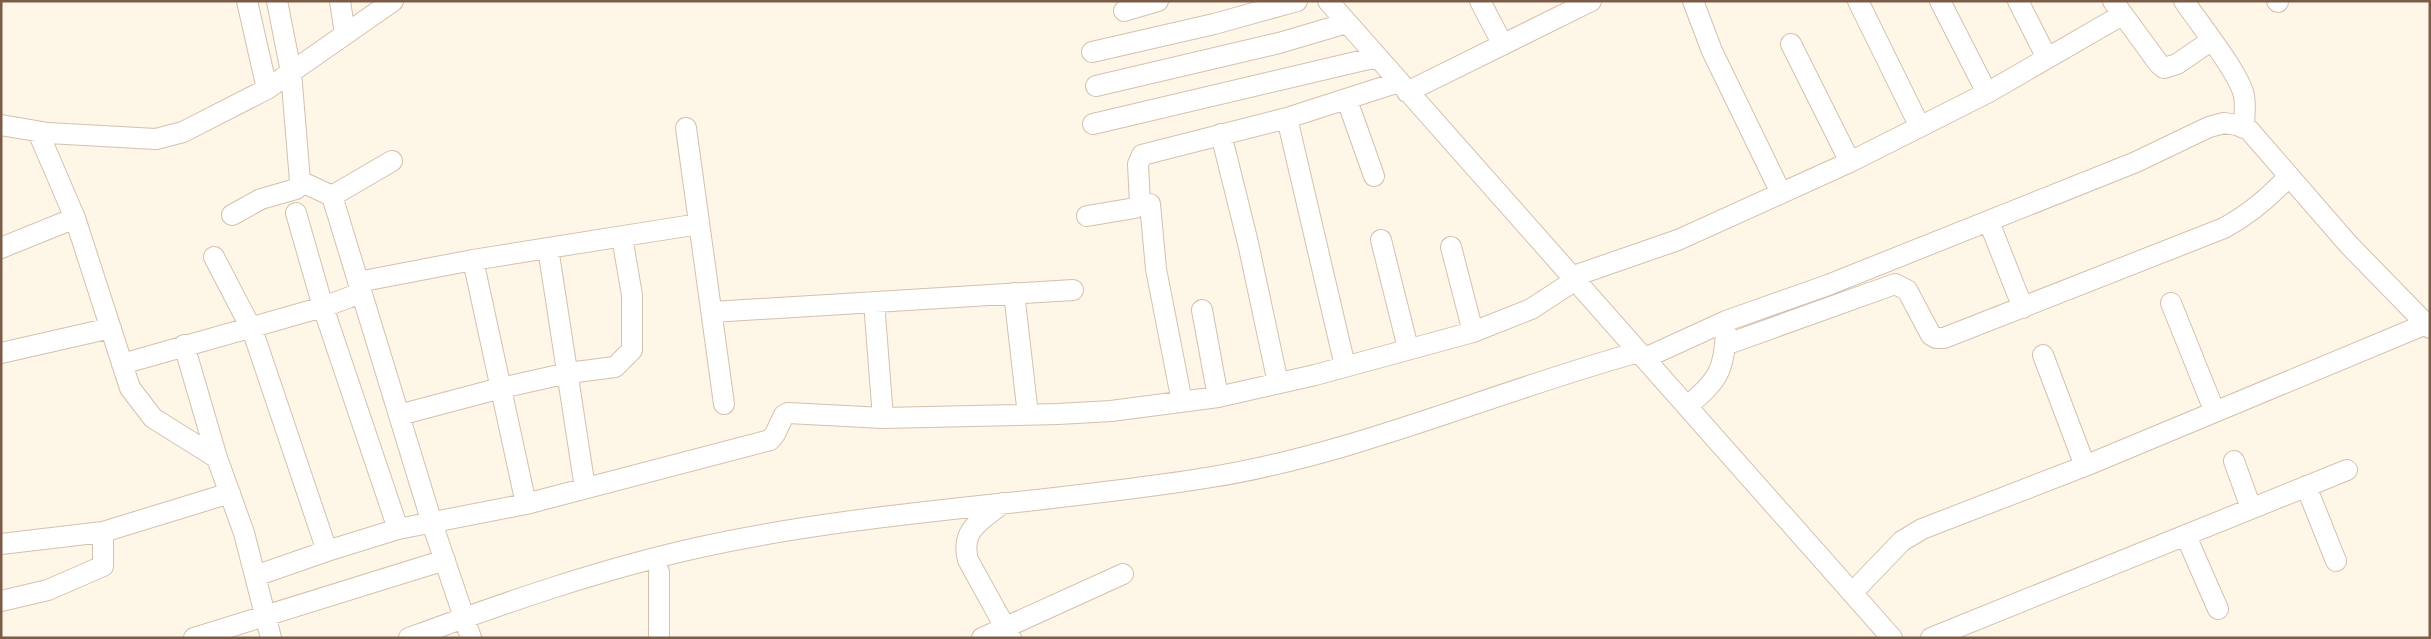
<svg xmlns="http://www.w3.org/2000/svg" width="2431" height="639" font-family="'Nunito Sans',sans-serif">
	<rect width="100%" height="100%" fill="#fef6e7"/>
	<g fill="none" stroke-linecap="round" stroke-linejoin="round">
		<defs>
			<path id="minor" d="M247 1 267 89
				M340 1 345 34
				M1328 1 1892 638
				M1480 1 1503 45
				M1693 1 1712 51 1781 193
				M1858 1 1920 127
				M1940 1 1987 93
				M2018 1 2047 58
				M2113 1 2159 64 2164 68 2177 64 2212 40
				M2184 1C2198 22 2240 74 2244 96 2246 106 2244 118 2244 128
				M2277 1 2278 2
				M1124 11 1158 1
				M1791 44 1850 162
				M1092 52 1214 24 1297 1
				M1096 86 1279 43 1347 23
				M1407 92 1591 1
				M1347 100 1374 176
				M1287 118 1345 366
				M1093 124 1377 57
				M1 125 48 133 156 139 183 132 267 89 393 1
				M686 128 724 404
				M38 132 75 218 130 388 153 418 217 458 244 533 271 638
				M1221 134 1248 243 1278 383
				M300 181 332 196 392 161
				M332 196 432 523 471 638
				M1150 204 1156 269 1182 402
				M296 213 323 307 398 529
				M232 215 261 199 296 189 300 181 291 72 277 1
				M1087 216 1135 208 1140 204 1138 164 1142 155 1287 118 1399 82
				M1989 222 2023 308
				M1381 240 1408 348
				M1451 247 1473 332
				M1 248 75 218
				M548 248 585 488
				M214 257 253 332 327 551
				M473 260 526 504
				M1571 277 1678 240 1850 162 1987 93 2122 15
				M358 282 473 260 699 224
				M1014 293 1028 415
				M874 302 883 418
				M2171 303 2214 410
				M1202 310 1218 397
				M712 312 1073 290
				M184 345 217 458
				M1725 345 1895 284 1907 290 1931 335 1936 338H1944L2224 228C2250 214 2269 198 2289 176
				M1 353 111 328
				M2043 355 2085 466
				M1645 358 1726 321 1828 285 2136 162 2209 127 2224 123 2237 125 2249 130 2349 245 2430 328
				M122 364 323 307 361 293
				M1688 406C1717 380 1724 373 1726 332
				M399 415 501 388 568 373 615 367 632 350V295L622 237
				M2234 461 2251 508
				M2306 486 2336 561
				M1003 503C982 520 960 529 968 560L1011 638
				M2186 536 2218 609
				M1 544 103 532 230 493
				M659 572V638
				M255 576 327 551 398 529 526 504 770 440 775 434 784 415 788 413 883 418 1058 414 1111 411 1218 397 1315 375 1473 332 1531 309 1574 281
				M1852 593 1902 541 1922 529 2085 466 2426 324
				M1 601 48 590 103 566V532
				M194 638 445 560
				M409 638C504 603 601 569 701 547 869 510 1042 505 1212 477 1359 453 1496 391 1639 352
				M982 638 1123 574
				M1931 638 2347 470"/>
		</defs>
		<use href="#minor" stroke="#d5c0ae" stroke-width="22"/>
		<use href="#minor" stroke="#fff" stroke-width="20"/>
	</g>
	<rect width="2431" height="639" fill="none" stroke="#7b5c48" stroke-width="5"/>
</svg>
